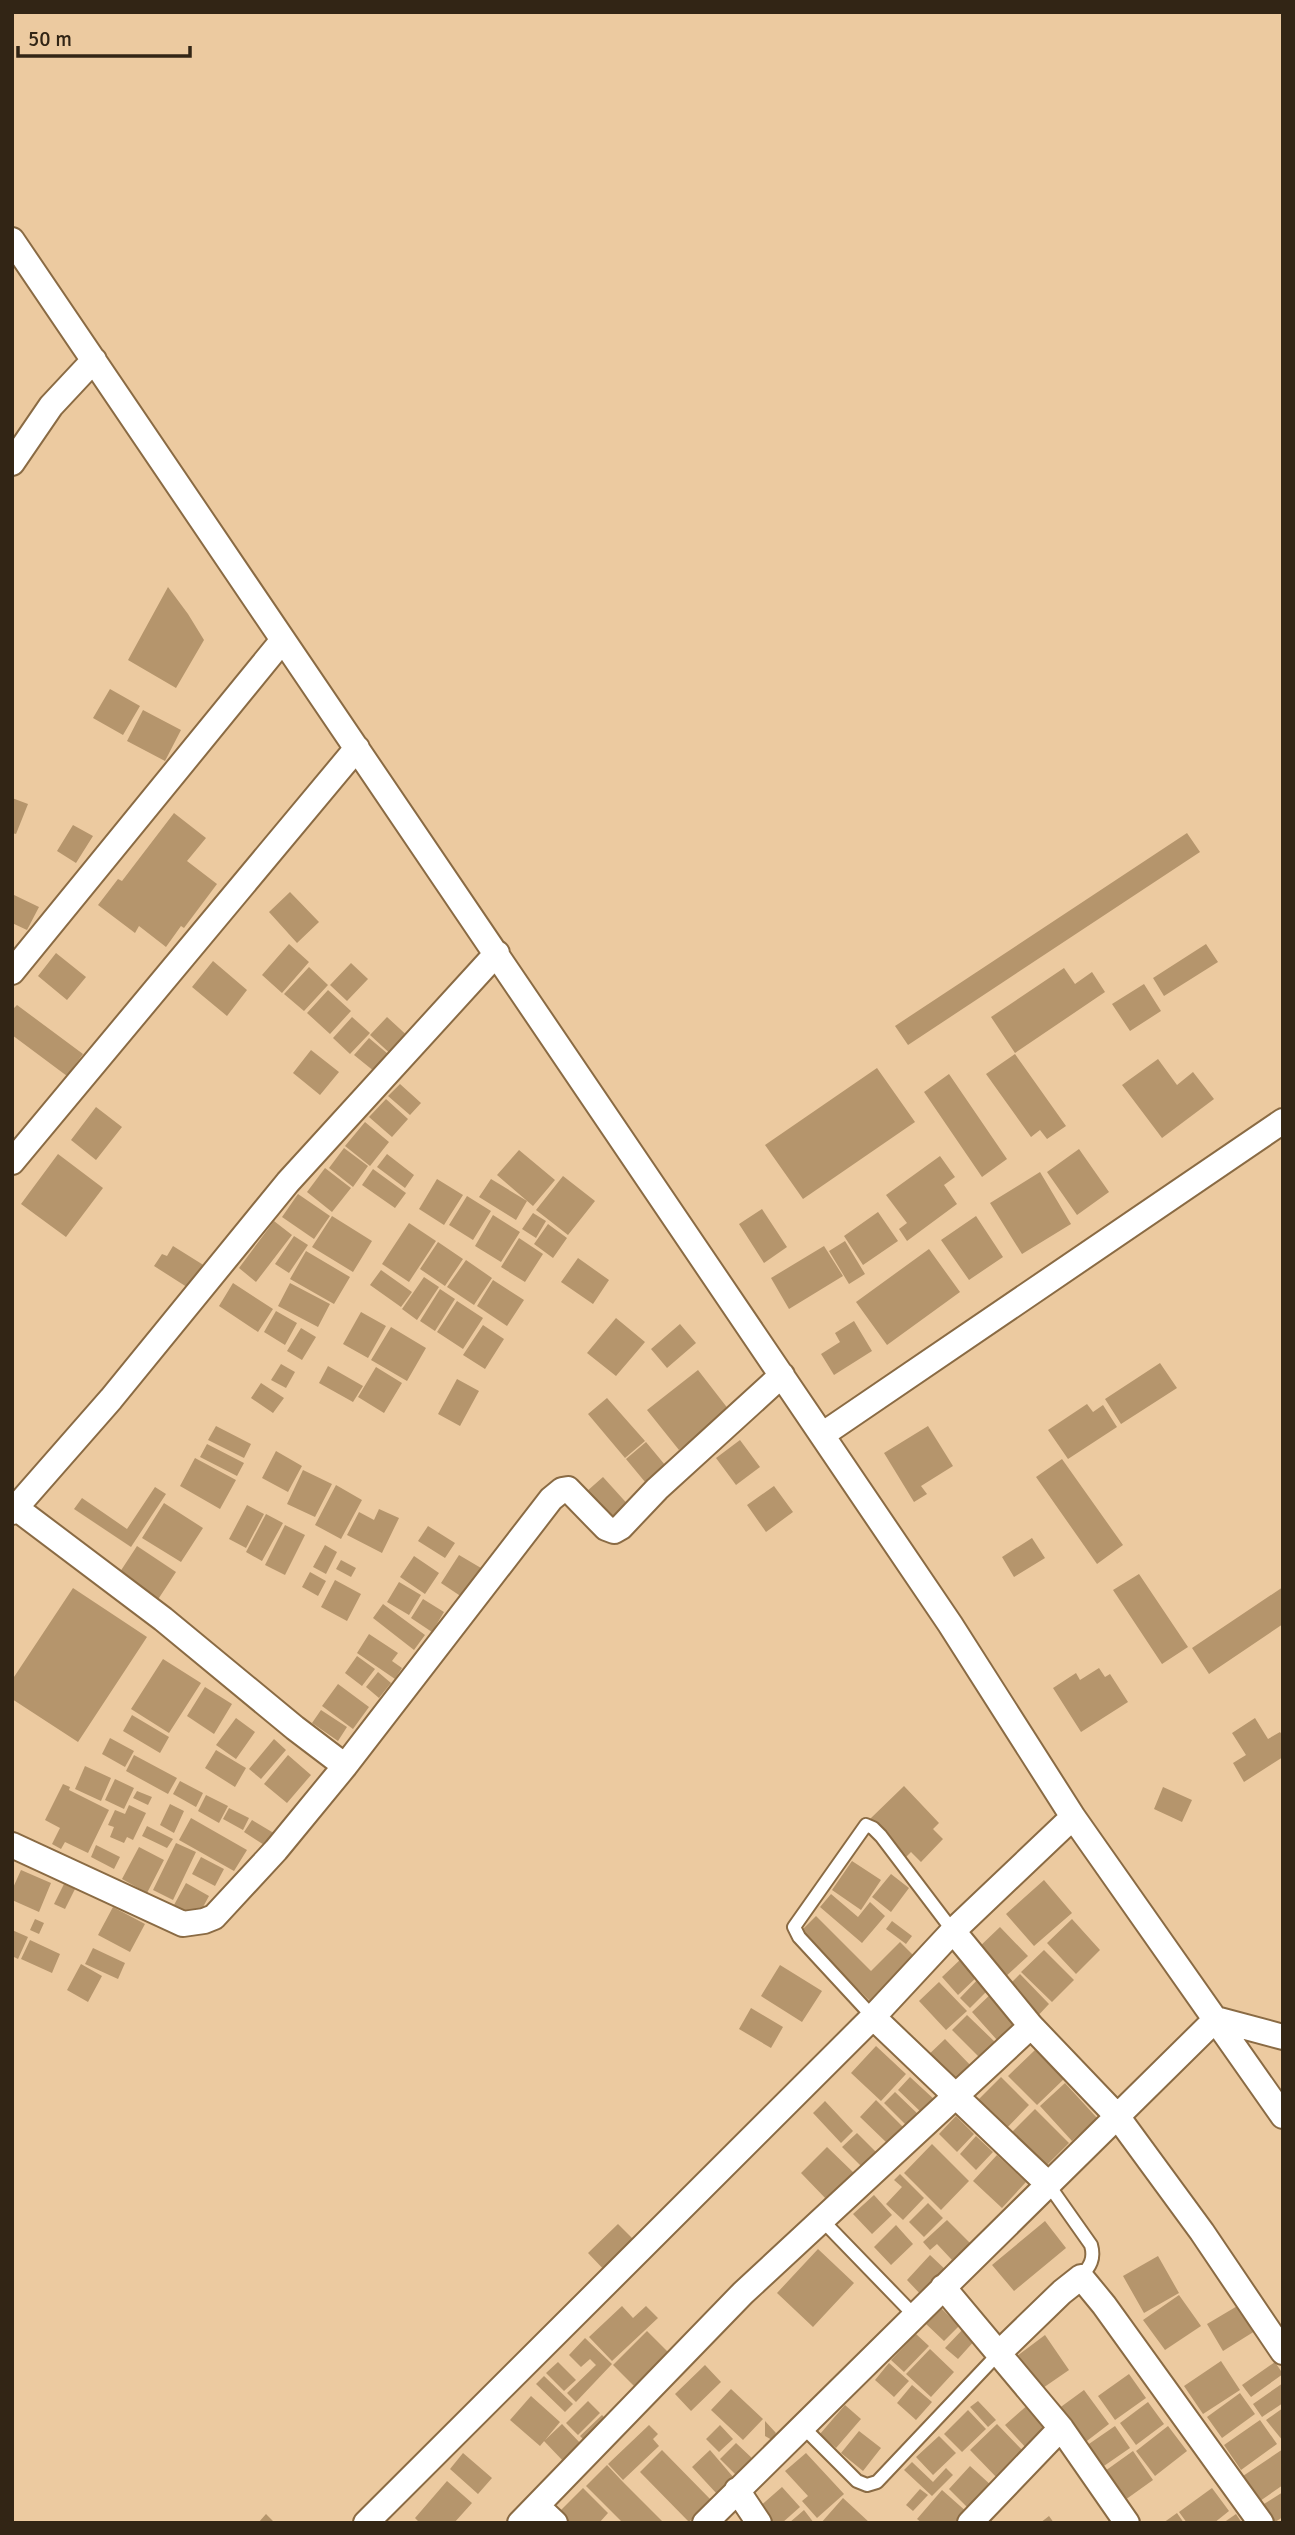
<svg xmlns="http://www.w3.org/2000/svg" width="1295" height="2535" font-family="Signika,sans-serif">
	<rect width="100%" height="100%" fill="#eccaa0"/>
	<path fill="#b5956c" d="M168 587 188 614 204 640 176 688 128 660Z
		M110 689 140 706 123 735 93 718Z
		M143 710 181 730 165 761 127 741Z
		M12 798 28 804 16 834 12 833Z
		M174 813 206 838 187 861 217 884 184 928 181 926 166 947 139 926 135 933 98 905 118 879 122 881Z
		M73 825 93 836 76 863 57 851Z
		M1187 833 1200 852 908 1045 895 1026Z
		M290 892 319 922 297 943 269 912Z
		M12 894 39 907 27 930 12 923Z
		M289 944 309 962 282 993 262 975Z
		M1206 944 1218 962 1164 996 1153 978Z
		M56 953 86 977 67 1000 38 976Z
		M213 961 247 990 227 1016 192 987Z
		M351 963 368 979 347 1001 330 985Z
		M309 967 328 985 304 1011 284 994Z
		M1064 968 1075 984 1092 972 1105 992 1015 1053 991 1017Z
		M1144 984 1161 1011 1130 1031 1112 1004Z
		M328 990 351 1011 330 1034 307 1013Z
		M17 1005 83 1054 67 1076 12 1035V1010Z
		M352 1017 370 1033 350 1054 333 1038Z
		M387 1017 412 1040 395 1058 370 1035Z
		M369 1038 394 1059 380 1076 354 1055Z
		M311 1050 339 1072 320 1095 293 1073Z
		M1015 1054 1066 1126 1047 1139 1040 1130 1031 1137 986 1074Z
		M1158 1059 1177 1085 1193 1072 1214 1099 1162 1138 1122 1085Z
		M877 1068 915 1122 803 1199 765 1145Z
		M949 1074 1007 1159 982 1177 924 1092Z
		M400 1084 421 1103 410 1115 388 1096Z
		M386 1099 408 1119 392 1137 369 1117Z
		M96 1107 122 1127 96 1160 71 1140Z
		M365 1122 389 1142 370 1166 345 1146Z
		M344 1148 368 1166 353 1187 329 1168Z
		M1079 1149 1109 1192 1077 1215 1047 1172Z
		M519 1150 555 1180 533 1206 497 1175Z
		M58 1154 103 1188 66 1237 21 1204Z
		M387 1154 414 1175 405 1188 377 1167Z
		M940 1156 955 1177 944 1185 957 1204 907 1241 899 1229 907 1223 886 1195Z
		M325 1168 351 1188 332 1212 307 1192Z
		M373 1169 406 1193 395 1208 362 1185Z
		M1040 1172 1071 1224 1022 1254 990 1203Z
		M563 1176 595 1201 568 1235 536 1210Z
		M437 1179 463 1195 444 1225 419 1209Z
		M491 1179 527 1201 516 1220 479 1197Z
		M298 1194 330 1216 314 1239 282 1217Z
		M467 1196 491 1211 473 1240 449 1225Z
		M762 1209 787 1247 764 1263 739 1224Z
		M878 1212 898 1241 863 1265 844 1236Z
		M533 1213 546 1221 536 1238 522 1229Z
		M493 1215 520 1232 501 1262 475 1246Z
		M332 1216 372 1241 353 1272 312 1247Z
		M976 1216 1003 1257 969 1280 941 1240Z
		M274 1221 292 1235 256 1282 239 1268Z
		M409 1223 436 1241 409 1282 382 1264Z
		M548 1224 567 1238 553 1258 534 1244Z
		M294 1236 308 1245 289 1273 275 1264Z
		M519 1238 543 1254 525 1282 501 1267Z
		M845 1241 865 1274 849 1284 829 1251Z
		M438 1242 463 1259 445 1286 420 1269Z
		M173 1246 205 1266 190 1289 154 1266 162 1254 167 1256Z
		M824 1246 843 1276 789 1309 771 1278Z
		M929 1249 960 1292 887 1345 856 1302Z
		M306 1251 350 1277 334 1304 290 1279Z
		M578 1258 609 1280 593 1304 561 1282Z
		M466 1260 492 1278 474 1305 447 1287Z
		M381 1270 412 1292 401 1307 370 1285Z
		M424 1277 439 1287 417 1320 402 1309Z
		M493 1280 524 1300 507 1326 477 1306Z
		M233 1283 273 1309 258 1332 219 1306Z
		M290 1283 330 1304 318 1327 278 1306Z
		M440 1289 455 1299 435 1331 420 1321Z
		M457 1301 483 1318 463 1349 437 1332Z
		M276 1311 297 1323 285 1345 264 1332Z
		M361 1312 386 1326 368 1358 343 1344Z
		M616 1318 645 1342 616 1376 587 1353Z
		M854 1321 872 1351 834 1375 821 1354 840 1342 835 1333Z
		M680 1324 696 1343 667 1368 651 1349Z
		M483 1325 504 1339 485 1369 463 1355Z
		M391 1327 426 1348 407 1381 371 1360Z
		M301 1328 316 1337 302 1360 287 1351Z
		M1160 1363 1177 1388 1121 1424 1105 1399Z
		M281 1364 295 1372 286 1388 271 1380Z
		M328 1366 363 1386 353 1402 319 1383Z
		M376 1367 402 1383 384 1413 358 1397Z
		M698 1370 729 1410 679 1450 647 1410Z
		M457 1379 479 1391 460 1426 438 1414Z
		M261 1383 284 1398 273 1413 251 1398Z
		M607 1398 645 1441 625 1458 588 1414Z
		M1087 1404 1093 1412 1103 1405 1117 1427 1068 1459 1048 1430Z
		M216 1426 251 1444 244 1458 208 1440Z
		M928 1426 953 1466 921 1486 927 1494 914 1502 884 1453Z
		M740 1440 760 1467 736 1485 716 1458Z
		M646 1442 670 1471 650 1488 626 1459Z
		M207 1444 244 1463 237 1476 200 1457Z
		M276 1451 302 1466 288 1492 262 1478Z
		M195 1458 236 1480 220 1509 180 1486Z
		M1062 1459 1123 1545 1097 1564 1036 1477Z
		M303 1470 332 1484 315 1517 287 1504Z
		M603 1477 632 1509 614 1524 586 1492Z
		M336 1485 362 1500 341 1539 315 1525Z
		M774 1486 793 1512 766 1532 747 1505Z
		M155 1487 166 1494 131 1547 74 1509 82 1498 127 1529Z
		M164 1503 203 1528 181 1562 142 1538Z
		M247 1505 264 1514 246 1548 229 1539Z
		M379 1509 399 1518 382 1553 347 1535 359 1512 374 1520Z
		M266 1514 283 1523 262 1561 246 1552Z
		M285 1525 305 1535 285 1575 265 1565Z
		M428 1526 455 1543 445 1558 418 1541Z
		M1032 1538 1045 1558 1014 1577 1002 1557Z
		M325 1545 337 1552 326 1574 313 1567Z
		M137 1546 176 1572 157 1601 118 1575Z
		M459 1555 481 1568 462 1597 441 1583Z
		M414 1556 439 1573 425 1594 400 1577Z
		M341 1560 356 1568 351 1577 336 1569Z
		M310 1572 326 1581 318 1596 302 1587Z
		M1139 1574 1188 1647 1162 1664 1113 1590Z
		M335 1580 361 1594 347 1621 321 1607Z
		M399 1582 421 1595 409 1615 387 1602Z
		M1283 1587V1624L1209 1674 1192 1648Z
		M73 1588 147 1637 78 1742 12 1699V1680Z
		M423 1599 444 1612 432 1632 411 1618Z
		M383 1604 425 1635 414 1650 373 1618Z
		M369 1634 398 1653 392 1661 402 1668 395 1679 357 1653Z
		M357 1656 375 1669 362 1686 345 1673Z
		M163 1659 201 1683 169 1733 131 1709Z
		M1099 1668 1105 1677 1110 1674 1128 1702 1081 1732 1053 1688 1076 1673 1080 1680Z
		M378 1672 391 1683 379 1698 366 1687Z
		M338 1684 369 1707 353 1729 322 1706Z
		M205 1687 232 1704 214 1734 187 1716Z
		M321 1710 347 1727 338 1741 312 1723Z
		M132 1715 169 1737 160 1753 123 1731Z
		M236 1718 255 1732 236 1759 216 1745Z
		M1255 1718 1268 1739 1280 1732 1283 1736V1757L1244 1782 1233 1763 1246 1755 1232 1733Z
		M110 1738 134 1751 125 1767 102 1754Z
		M274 1739 286 1750 261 1779 249 1769Z
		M216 1750 246 1768 235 1787 205 1768Z
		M134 1755 177 1778 168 1794 126 1771Z
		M288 1755 311 1775 287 1803 264 1784Z
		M85 1766 111 1778 101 1801 75 1789Z
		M115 1779 134 1788 124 1809 105 1800Z
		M180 1781 203 1793 196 1807 173 1794Z
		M63 1784 70 1787 69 1790 109 1810 88 1853 65 1842 61 1849 52 1844 60 1828 45 1820Z
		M904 1786 939 1823 933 1829 943 1839 921 1862 911 1852 906 1857 870 1819Z
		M1163 1787 1192 1800 1182 1822 1154 1809Z
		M137 1791 152 1797 148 1805 133 1798Z
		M206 1795 228 1806 219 1823 198 1811Z
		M170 1804 184 1811 174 1833 160 1825Z
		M129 1805 146 1813 133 1840 127 1837 124 1843 110 1837 114 1827 108 1825 115 1810 125 1814Z
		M229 1808 249 1818 243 1830 223 1819Z
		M191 1818 247 1850 234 1871 179 1840Z
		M252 1820 277 1835 269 1848 244 1832Z
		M147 1826 173 1839 167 1848 142 1836Z
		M176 1843 196 1852 173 1900 153 1890Z
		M96 1845 120 1857 114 1869 91 1857Z
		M139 1847 164 1860 147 1893 122 1879Z
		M201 1857 224 1869 215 1886 192 1874Z
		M852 1861 881 1880 861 1910 832 1890Z
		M21 1870 51 1883 39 1912 12 1900V1890Z
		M891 1874 909 1888 891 1912 872 1897Z
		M1044 1880 1072 1913 1034 1946 1006 1914Z
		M186 1883 209 1896 197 1918 174 1905Z
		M64 1884 75 1889 65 1909 54 1904Z
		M831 1894 858 1917 870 1902 885 1916 862 1943 820 1907Z
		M113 1907 145 1924 130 1952 98 1935Z
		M816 1916 871 1971 900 1942 918 1960 874 2005 800 1932Z
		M35 1919 44 1923 39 1934 30 1930Z
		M1072 1919 1100 1950 1076 1974 1047 1943Z
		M892 1921 912 1936 906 1944 886 1929Z
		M1000 1927 1028 1956 1004 1978 977 1949Z
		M12 1930 28 1937 18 1959 12 1956Z
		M30 1940 60 1954 52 1973 21 1959Z
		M93 1948 125 1963 118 1979 85 1964Z
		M1044 1950 1074 1980 1052 2002 1021 1972Z
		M963 1957 979 1975 958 1995 942 1977Z
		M81 1964 102 1976 88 2002 67 1990Z
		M780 1965 822 1991 802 2022 761 1996Z
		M1020 1974 1049 2004 1033 2021 1004 1990Z
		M981 1976 991 1987 970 2008 960 1998Z
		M939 1982 967 2011 946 2030 919 2001Z
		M994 1991 1020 2020 997 2040 972 2012Z
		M751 2008 783 2027 771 2048 739 2029Z
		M967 2015 996 2043 980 2058 952 2030Z
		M945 2039 974 2069 953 2089 924 2059Z
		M876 2046 906 2074 881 2101 851 2073Z
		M1035 2050 1064 2079 1037 2105 1008 2076Z
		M910 2077 936 2101 923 2114 898 2090Z
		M1001 2077 1029 2105 1001 2134 972 2106Z
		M1065 2083 1097 2118 1072 2141 1040 2106Z
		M895 2092 920 2116 909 2128 884 2103Z
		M876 2100 903 2127 887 2143 860 2117Z
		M825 2101 853 2131 841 2143 813 2113Z
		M1035 2109 1069 2143 1040 2172 1006 2138Z
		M956 2116 974 2134 957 2152 939 2134Z
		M857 2133 881 2157 866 2171 842 2147Z
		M976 2136 993 2152 976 2170 960 2154Z
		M932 2144 969 2181 941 2210 904 2173Z
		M827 2147 855 2174 828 2201 801 2173Z
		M997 2155 1026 2182 1002 2208 973 2181Z
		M900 2174 924 2198 903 2220 886 2204 902 2187 894 2180Z
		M874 2195 892 2215 872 2234 853 2214Z
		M928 2203 943 2218 924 2237 909 2222Z
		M947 2220 970 2243 952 2260 937 2244 930 2250 923 2242Z
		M1045 2221 1066 2248 1014 2291 992 2265Z
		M618 2224 640 2246 609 2275 588 2253Z
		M896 2225 913 2244 891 2265 874 2247Z
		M818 2249 854 2283 813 2327 777 2293Z
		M930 2255 949 2273 924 2298 907 2280Z
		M1158 2256 1179 2293 1144 2313 1123 2276Z
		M1179 2295 1201 2326 1165 2350 1143 2320Z
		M1239 2305 1255 2331 1223 2351 1207 2324Z
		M622 2306 633 2318 646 2306 658 2318 612 2361 589 2337Z
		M940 2307 959 2326 944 2341 925 2323Z
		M964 2328 976 2339 958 2359 945 2348Z
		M647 2331 672 2356 638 2390 613 2365Z
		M916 2334 929 2346 904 2372 891 2360Z
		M1045 2335 1069 2370 1040 2390 1017 2356Z
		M585 2338 612 2364 576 2402 567 2393 596 2365 590 2359 581 2367 569 2355Z
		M930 2349 954 2372 931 2397 906 2374Z
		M1221 2361 1240 2390 1203 2414 1184 2386Z
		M558 2362 576 2380 564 2391 546 2373Z
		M1275 2362 1283 2374 1251 2397 1242 2385Z
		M889 2363 909 2381 894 2397 875 2380Z
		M705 2365 721 2382 691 2411 675 2394Z
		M1129 2374 1146 2398 1115 2420 1098 2396Z
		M544 2376 573 2404 565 2412 536 2384Z
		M1283 2383V2403L1262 2417 1253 2404Z
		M912 2385 932 2402 916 2420 897 2403Z
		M731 2389 763 2419 743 2440 711 2410Z
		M1084 2390 1109 2424 1083 2444 1058 2409Z
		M1240 2393 1255 2414 1222 2438 1207 2417Z
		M531 2396 560 2422 540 2446 510 2420Z
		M588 2401 600 2413 578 2435 566 2423Z
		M978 2401 996 2420 988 2427 970 2407Z
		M1148 2402 1164 2424 1136 2445 1120 2423Z
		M1030 2403 1052 2427 1027 2449 1005 2425Z
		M845 2405 861 2419 836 2448 820 2434Z
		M1283 2408V2441L1266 2420Z
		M968 2410 986 2429 962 2452 944 2434Z
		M602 2415 612 2425 590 2446 580 2436Z
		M1260 2420 1277 2444 1241 2470 1224 2445Z
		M765 2421 776 2433 772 2440 765 2436Z
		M562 2424 583 2446 565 2463 544 2441Z
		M997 2424 1026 2454 1000 2481 970 2450Z
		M649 2425 658 2434 653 2439 659 2446 623 2480 608 2464Z
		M720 2425 733 2439 719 2452 706 2439Z
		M1115 2426 1130 2448 1101 2468 1086 2446Z
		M1168 2426 1187 2451 1155 2476 1136 2451Z
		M859 2431 881 2448 863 2471 841 2453Z
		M939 2436 956 2453 933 2475 916 2457Z
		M736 2443 754 2460 738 2477 720 2459Z
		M1283 2449V2485L1260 2501 1243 2476Z
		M662 2450 711 2500 689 2522 640 2472Z
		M710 2450 734 2478 717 2494 692 2467Z
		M1133 2451 1153 2480 1125 2500 1105 2471Z
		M463 2453 492 2478 478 2494 450 2469Z
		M806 2453 844 2494 817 2518 802 2501 808 2496 785 2471Z
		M912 2462 933 2482 946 2468 953 2475 932 2496 904 2470Z
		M607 2465 623 2482 664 2523H623L586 2486Z
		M970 2466 992 2486 970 2510 949 2489Z
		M447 2481 472 2503 454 2523H420L415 2518Z
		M782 2487 800 2507 782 2523H773L759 2507Z
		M583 2488 608 2513 599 2523H570L559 2512Z
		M1212 2488 1229 2511 1214 2523H1187L1179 2512Z
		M920 2489 928 2495 913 2511 906 2505Z
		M942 2490 968 2513 959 2523H922L917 2519Z
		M1283 2492V2517L1275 2522 1264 2504Z
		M843 2498 870 2523H821Z
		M804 2510 814 2523H789Z
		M1177 2513 1184 2523H1163Z
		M266 2514 275 2523H258Z
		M1236 2514 1242 2523H1223Z
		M1049 2516 1054 2523H1040Z"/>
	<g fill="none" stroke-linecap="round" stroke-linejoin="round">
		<defs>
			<path id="service" d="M873 2017 799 1937 794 1927 866 1825 873 1828 881 1836 953 1931
				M1048 2184 1091 2245C1095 2259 1090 2266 1081 2277
				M821 2219 914 2315
				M802 2426 857 2481 867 2485 877 2482 999 2353"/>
			<path id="minor" d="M12 240 950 1624 1073 1817 1283 2116
				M12 463 51 406 94 360
				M12 972 282 641
				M12 1162 357 748
				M822 1435 1283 1121
				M12 1505 163 1619 295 1728 345 1766
				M12 1512 111 1399 288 1182 497 953
				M12 1845 183 1924 204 1921 214 1917 276 1850 345 1766 551 1499 562 1490 568 1489 606 1528 614 1531 621 1527 657 1489 782 1375
				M953 1931 1031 2026 1117 2116 1202 2232 1283 2352
				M873 2017 1048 2184
				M943 2287 1061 2428 1127 2523
				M999 2353 1062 2292 1081 2277 1104 2305 1261 2523
				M737 2490 759 2523
				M537 2506 555 2523
				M366 2523 873 2017 953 1931 1073 1817
				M520 2523 743 2293 1031 2026
				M705 2523 1216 2019 1283 2037
				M970 2523 1061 2428"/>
		</defs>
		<use href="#service" stroke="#8a6b44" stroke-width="16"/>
		<use href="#minor" stroke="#8a6b44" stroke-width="28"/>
		<use href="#service" stroke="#fff" stroke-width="12"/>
		<use href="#minor" stroke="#fff" stroke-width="24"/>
	</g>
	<rect width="1295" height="2535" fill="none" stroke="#322515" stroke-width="28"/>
	<path d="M18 46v10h172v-10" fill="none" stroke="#322515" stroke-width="3.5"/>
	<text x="28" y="46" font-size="21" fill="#322515" stroke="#eccaa0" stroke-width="5" paint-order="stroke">50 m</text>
</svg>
